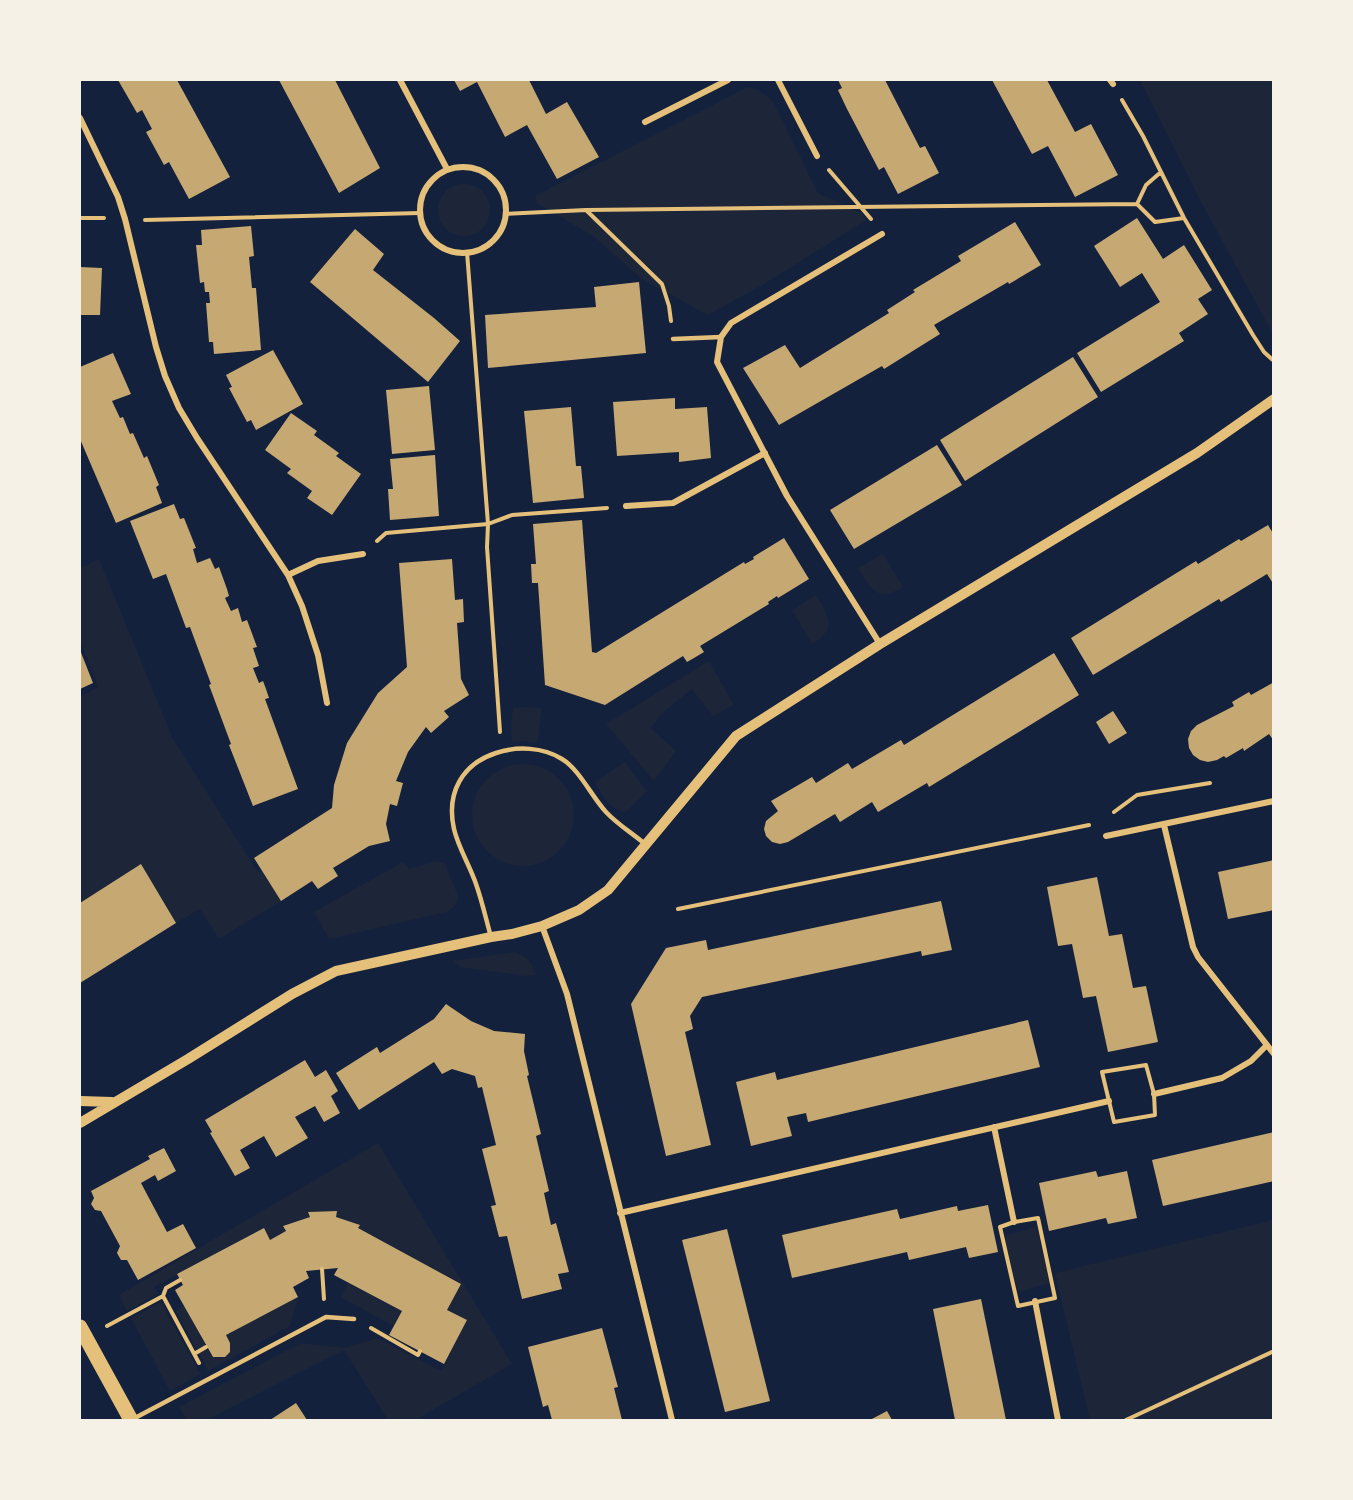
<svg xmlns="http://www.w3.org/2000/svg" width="1353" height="1500" font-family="'Nunito Sans',sans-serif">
	<rect width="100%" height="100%" fill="#14213d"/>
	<path fill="#1d2539" d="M1140 80H1273V334L1200 200Z
		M748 87 758 90 772 100 818 193 863 214 866 220 764 284 708 315 642 279 593 236 537 203 535 196Z
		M438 210a26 26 0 1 1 52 0a26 26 0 1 1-52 0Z
		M883 554 903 587C877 603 871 589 858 568Z
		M99 559 173 739 258 873 262 871 281 901 219 939 200 909 176 923 141 864 80 903V697L98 687 80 640V568Z
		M816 595C829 617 838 628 812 644L792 610Z
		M709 661 734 705 713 716 692 689 661 714 651 728 676 751 654 781 606 724Z
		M528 707 542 708 537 743 525 741 512 742 511 725 513 708Z
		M625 762 647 791 626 812C609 810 602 795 595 782Z
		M472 815a51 51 0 1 1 102 0a51 51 0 1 1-102 0Z
		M438 861 445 864 459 898 454 907 446 912 329 939 314 912 403 862 409 869Z
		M515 952C528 957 532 962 535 975L526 976 461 967 452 961Z
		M378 1143 512 1364 415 1420H388L344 1350 206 1420H187L179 1407 301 1343 344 1348 378 1338 441 1371 467 1320 447 1310 461 1284 358 1228 359 1225 336 1217V1211L309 1212 310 1217 283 1226 286 1231 270 1240 263 1228 154 1287 158 1294 127 1311 119 1295Z
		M1273 1220V1420H1090L1055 1273Z
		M1036 1227 1050 1283 1018 1292 1003 1236Z
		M348 1283 402 1311 393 1326 341 1297Z
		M298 1297 290 1326 208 1371 175 1310 184 1305 210 1354 213 1357 221 1358 230 1351V1343L226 1335Z
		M161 1302 200 1374 170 1391 131 1318Z"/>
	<path fill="#c6a872" d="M118 80H177L230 177 189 199 169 162 164 165 146 132 152 129 142 110 137 113Z
		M279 80H335L380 168 339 193Z
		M454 80H529L546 114 567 102 599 157 557 179 527 125 505 137 477 82 460 91Z
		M838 80H885L920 148 925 146 939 173 898 194 884 167 879 170 847 109 838 90 842 88Z
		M992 80H1047L1075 132 1091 124 1118 175 1075 197 1048 146 1032 154Z
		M1137 218 1163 259 1184 245 1212 290 1198 299 1208 314 1179 333 1184 341 1101 392 1077 353 1160 302 1142 273 1120 287 1094 246Z
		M1015 222 1041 265 1009 284 1008 282 934 325 940 334 884 369 882 366 779 425 743 368 785 345 800 368 889 313 887 310 915 292 913 290 961 261 958 256Z
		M251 226 254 256 249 257 252 288H256L261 350 214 354 213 342H209L206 303H210L209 292H205L204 282 200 283 196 245H202L201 230Z
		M355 229 384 254 373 270 434 318 460 341 428 382 310 282Z
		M80 267 102 268 100 315H80Z
		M639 282 646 353 488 368 485 315 596 307 594 287Z
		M273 350 303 404 256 430 251 420 247 422 229 388 232 387 226 375Z
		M113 353 131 394 112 401 120 418 123 417 130 434 133 433 144 458 147 456 159 485 156 487 162 503 116 523 80 439V367Z
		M1073 357 1098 397 965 481 940 440Z
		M429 386 435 450 392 454 386 390Z
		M675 398V409L707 407 711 458 679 462V452L617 456 613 402Z
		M571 407 576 466H581L584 498 533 503 524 411Z
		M291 413 317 431 314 435 339 453 336 456 361 474 332 515 307 498 312 491 287 473 291 469 265 450Z
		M937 445 962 485 854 549 830 510Z
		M435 455 439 516 390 520 388 489H393L390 459Z
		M174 504 180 519 184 518 196 548 193 549 197 563 210 558 215 569 219 567 227 589 229 596 225 598 231 611 238 608 242 622 247 620 257 647 253 648 259 666 253 668 259 683 263 681 266 689 269 698 265 699 298 789 253 806 229 745 231 744 209 685 211 684 190 627 186 628 166 574 153 579 130 521Z
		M582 520 592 652 596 653 744 562 745 564 754 559 753 557 784 538 809 579 778 598 777 596 768 602 769 604 700 646 704 652 694 658 687 662 683 656 605 705 545 685 538 583H532L531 564H536L533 524Z
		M1268 525 1274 535V585L1267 574 1221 602 1219 599 1093 675 1071 638 1196 561 1198 564 1239 539 1241 541Z
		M452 559 455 600 463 599 464 622 457 623 461 679 469 695 444 711 449 717 431 733 426 727 408 752 396 781 403 783 397 806 390 804 386 824 390 841 369 846 333 868 338 876 318 889 312 881 281 901 254 858 332 808 334 785 347 743 378 693 407 667 399 563Z
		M80 650 93 683 80 689Z
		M1054 653 1079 695 929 787 927 783 878 812 872 802 840 822 835 814 788 842 780 844 772 842 766 836 764 829 766 821 778 811 771 801 812 777 816 783 848 763 852 769 901 740 904 745Z
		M1274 682V741L1269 734 1244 751 1243 748 1226 758 1224 756 1217 760 1208 762 1200 760 1193 755 1189 748 1188 739 1191 731 1197 725 1234 706 1232 702 1249 692 1251 695Z
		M1113 711 1127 733 1109 744 1096 722Z
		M1274 860V910L1228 919 1218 872Z
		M141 864 176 923 80 983V903Z
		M1097 877 1109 936 1122 934 1133 988 1146 986 1158 1042 1108 1052 1096 996 1083 998 1072 944 1058 946 1047 887Z
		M941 901 952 950 922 956 921 951 702 997 690 1016 693 1029 685 1032 711 1145 666 1156 631 1004 666 948 706 940 708 950Z
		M446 1004 471 1021 494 1031 525 1034 524 1051 529 1075 527 1076 541 1134 536 1136 549 1191 544 1193 551 1225 556 1223 569 1272 558 1274 562 1289 522 1299 507 1236 499 1237 491 1206 496 1205 482 1149 496 1145 482 1087 478 1088 475 1076 452 1069 442 1074 434 1062 359 1110 336 1073 377 1047 380 1053 434 1019Z
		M1028 1020 1040 1067 808 1122 806 1113 787 1117 792 1136 751 1146 736 1082 775 1072 777 1080Z
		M305 1060 315 1077 326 1070 338 1091 331 1096 340 1113 324 1122 315 1106 295 1117 308 1138 276 1157 264 1136 240 1150 250 1168 235 1176 210 1133 212 1132 205 1120Z
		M1274 1132V1181L1163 1206 1152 1160Z
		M164 1148 176 1171 158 1181 155 1175 141 1183 167 1232 183 1224 196 1248 138 1280 127 1260H121L117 1253 120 1246 101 1211 95 1210 91 1204 94 1198 91 1191 150 1159 148 1156Z
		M1096 1171 1098 1177 1127 1171 1137 1218 1108 1224 1106 1218 1049 1231 1039 1183Z
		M988 1205 998 1252 969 1258 966 1247 909 1260 907 1252 792 1278 782 1235 897 1209 900 1219 957 1206 958 1211Z
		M337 1211 336 1217 360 1225 358 1228 461 1284 447 1310 467 1320 444 1364 389 1335 402 1311 334 1275 338 1268 306 1271 309 1278 293 1287 298 1297 226 1335 230 1343V1352L225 1357H213L175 1290 183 1285 177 1274 264 1228 270 1240 286 1231 283 1226 310 1217 308 1212Z
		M727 1229 770 1401 725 1412 682 1240Z
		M981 1299 1006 1420H955L933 1309Z
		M602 1328 618 1387 614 1388 622 1420H552L548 1405 543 1407 528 1347Z
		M296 1403 307 1420H270Z
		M887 1411 892 1420H870Z"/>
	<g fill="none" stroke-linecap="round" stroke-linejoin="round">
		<path stroke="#e5c07b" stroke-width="4" d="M1122 100 1143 136 1184 218 1253 335 1264 352 1274 361
			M829 170 871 219
			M1161 172 1146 185 1137 204 1155 222 1184 218
			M586 210 662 284 669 306 671 321
			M505 214 586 210 1137 204
			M80 218H104
			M145 220 420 213
			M467 252 488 524 487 547 500 732
			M377 541 386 533 488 524 512 515 607 508
			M1114 812 1137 795 1210 783
			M678 909 1089 825
			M1146 1065 1154 1094 1155 1115 1114 1122 1102 1072Z
			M1038 1218 1055 1298 1018 1306 1000 1227 1014 1222Z
			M322 1269 324 1299
			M163 1296 166 1288 180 1280
			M107 1326 163 1296 199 1363
			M371 1328 418 1355 420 1351
			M194 1354 206 1347
			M1126 1420 1274 1351"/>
		<path stroke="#e5c07b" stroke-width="4.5" d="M673 339 721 337
			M491 937C486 919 482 901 476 884 470 866 458 847 454 829 446 793 462 764 496 753 517 746 543 747 562 759 579 769 592 797 606 812 617 824 632 833 645 844
			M133 1419 326 1317 354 1319"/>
		<path stroke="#e5c07b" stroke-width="6" d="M400 80 447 169
			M778 80 817 156
			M1110 80 1113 84
			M80 118 118 197 125 219 156 347 165 376 179 408 197 438 288 575 302 606 318 655 327 703
			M645 122 728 80
			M420 210a43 43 0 1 1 86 0a43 43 0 1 1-86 0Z
			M626 506 673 503 765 453
			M288 575 318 561 363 554
			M880 644 787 496 717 362 721 337 731 323 882 234
			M1164 825 1193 947 1198 957 1274 1054
			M1106 836 1274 801
			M542 926 567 994 672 1420
			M1154 1094 1222 1078 1251 1061 1267 1045
			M994 1127 1014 1222
			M620 1213 1109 1101
			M1035 1301 1058 1420"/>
		<path stroke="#e5c07b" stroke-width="10" d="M80 1101 112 1102
			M80 1123 188 1059 292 994 336 971 491 937 512 934 542 926 579 910 608 890 736 736 880 644 1197 453 1274 399"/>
		<path stroke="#e5c07b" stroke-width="15" d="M80 1327 131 1420"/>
	</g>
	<rect width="1353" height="1500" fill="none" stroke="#f6f1e7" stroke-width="162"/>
</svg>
